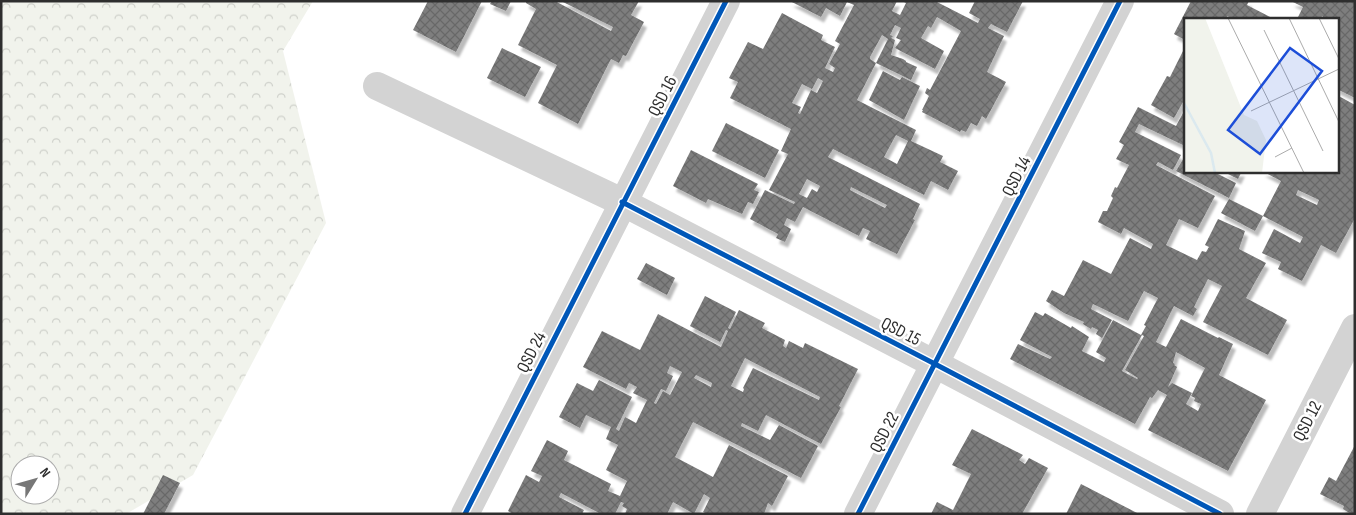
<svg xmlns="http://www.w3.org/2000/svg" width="1356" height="515" font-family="'Sofia Sans Condensed',sans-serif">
	<defs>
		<pattern id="forest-crowns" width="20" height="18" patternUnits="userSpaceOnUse" patternTransform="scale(1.25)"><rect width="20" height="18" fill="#f1f3ec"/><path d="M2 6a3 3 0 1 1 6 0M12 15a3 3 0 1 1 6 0" fill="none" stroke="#cfd1cb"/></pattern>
		<pattern id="building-cross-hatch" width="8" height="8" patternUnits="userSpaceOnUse" patternTransform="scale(1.25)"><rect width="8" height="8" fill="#7e7e7e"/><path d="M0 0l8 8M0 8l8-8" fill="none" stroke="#686868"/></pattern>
		<filter id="shadow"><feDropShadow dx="3" dy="5.5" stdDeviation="1" flood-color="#0004"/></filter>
	</defs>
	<rect width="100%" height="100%" fill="#fff"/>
	<path fill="url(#forest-crowns)" fill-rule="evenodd" d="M1 1H313L283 51 326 223 193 475 126 514H1ZM20 465H50V495H20Z"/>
	<path fill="url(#building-cross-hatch)" fill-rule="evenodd" filter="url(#shadow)" d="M428 1H482L456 52 413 30Z
		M492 1H511L506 11 490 4Z
		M526 1H555L611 31 613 27 561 1H639L631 15 644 22 626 56 623 55 619 63 611 59 578 124 538 103 557 65 518 45 536 9 526 3Z
		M790 1H897L892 11 900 15 906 3 902 1H935L978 23 980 19 969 13 975 1H1023L1007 32 991 24 988 28 1004 36 987 72 1006 82 986 119 982 116 977 126 971 123 966 132 961 130 960 132 922 112 923 110H922L929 96 925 93 927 88 930 90 961 31 937 17 931 28 928 26 921 38 944 51 935 69 895 48 901 40 896 38 901 28 895 25 890 35 893 36 891 38 895 40 891 55 903 59 906 61V62L917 67 911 80 876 63 888 39 882 35 870 57V59L876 63 857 100 916 130 911 141 943 156 940 162 958 171 948 190 931 181 924 195 833 149 828 157 920 204 913 219 915 220 897 254 866 239 870 231 863 228 859 236 803 207 795 222 787 218 784 225 791 229 785 242 776 238 778 234 750 219 765 190 794 204 795 202 769 190 788 154 781 151 791 129 730 98 738 82 729 78 748 42 763 49 782 13 823 35 821 40 835 47 825 68 833 72 835 68 829 64 840 44 835 41 854 5 847 2 840 16 826 8 821 17ZM818 78 823 81 817 93 811 90 800 114 798 113 801 107 792 103 802 84 812 89ZM896 135 908 141 897 164 884 157ZM807 179 820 186 817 192 812 189 807 198 799 194ZM851 187 887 205 885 208 850 190Z
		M1191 1H1249L1247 5 1274 19H1234L1227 16 1226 19H1185V40L1174 34Z
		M1291 1H1355V98L1337 89V19H1326L1322 16 1321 19H1297L1303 7Z
		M1185 47V103L1183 102 1174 118 1151 105 1167 76 1170 77Z
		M502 48 541 67 525 97 487 78Z
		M883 71 900 80 902 77 920 86 904 120 869 100Z
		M1337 95 1355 105V218L1336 253 1321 245 1302 281 1278 269 1281 262 1262 253 1274 229 1300 243 1303 237 1263 216 1281 181 1262 171H1337ZM1298 190 1319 200 1317 205 1296 195Z
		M1138 107 1176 126 1183 113 1185 114V146L1139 124 1135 132 1181 155 1173 170 1158 162 1156 165 1215 196 1198 228 1179 219 1166 245 1197 260 1202 251 1206 252 1209 247 1205 245 1218 219 1245 231 1239 249 1266 263 1246 298 1287 320 1268 355 1203 322 1222 286 1208 279 1194 307 1197 309 1193 316 1174 306 1156 342 1166 347 1181 319 1218 338 1219 337 1233 344 1219 375 1266 400 1228 471 1148 430 1167 395 1158 390 1152 398 1150 397 1135 424 1010 359 1018 344 1050 359 1052 357 1020 340 1035 312 1043 316 1045 313 1071 328 1072 326 1089 337 1082 351 1104 362 1106 358 1096 352 1113 320 1141 335 1146 326 1144 325 1158 298 1144 291 1128 321 1093 304 1091 309 1112 320 1102 338 1096 334 1098 330 1092 327 1091 329 1083 324 1084 322 1064 313 1046 301 1052 290 1064 296 1083 260 1111 274 1130 238 1151 249 1153 244 1124 228 1121 234 1098 222 1103 211H1107L1113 198 1111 196 1115 187 1117 188 1129 165 1116 159 1124 145 1119 142ZM1142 335 1144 336 1125 370 1138 378 1137 379 1122 371ZM1176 352 1205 368 1191 396 1195 398 1194 401 1201 404 1198 411 1186 404 1192 393 1172 383 1168 387 1177 367 1174 365 1175 364 1173 363Z
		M726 123 779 150 765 178 712 151Z
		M691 150 758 184 754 190 759 192 753 204 748 202 742 214 708 199 706 203 673 186Z
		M1185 156V171H1212L1236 183 1229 198 1176 171Z
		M1222 171H1242L1238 179Z
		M1229 199 1263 216 1255 231 1221 213Z
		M646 263 675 278 667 295 637 279Z
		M705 296 736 312 728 328 730 329 739 310 765 323 762 328 785 340 783 346 786 348 789 341 803 348 805 343 858 369 839 406 841 407 821 444 766 415 758 431 742 423 741 426 770 440 779 425 818 446 801 478 693 422 675 457 713 477 729 445 788 476 772 506 768 503 764 514H707L703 512 710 498 704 494 694 514 673 502 667 514H625L627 509 622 506 624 503 621 502 615 514H601L561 493 559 497 584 510 582 514H513L508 511 526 475 539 482 542 476 531 471 547 440 568 451 564 460 611 484 608 491 620 496 627 481 606 470 618 445 606 439 611 427 586 415 580 428 559 417 577 383 593 391 599 380 632 397 616 429 619 431 625 417 636 423 647 400 633 393 637 387 629 383 626 389 583 367 602 331 640 350 658 314 721 347 728 331 726 330 720 342 690 326ZM745 358 820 397 819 400 753 368 743 388 744 389 743 392 731 386ZM670 366 682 372 670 395 663 391 656 404 654 403 661 389 666 391 673 376 667 373ZM696 375 712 383 711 387 694 378Z
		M972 429 1023 455 1019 460 1025 464 1029 458 1048 468 1022 514H931L937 502 953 510 971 474 952 465Z
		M1355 445V514H1351L1343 509 1344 506 1320 494 1329 477 1336 481Z
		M163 475 180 483 164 514H143Z
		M1081 484 1139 514H1066Z"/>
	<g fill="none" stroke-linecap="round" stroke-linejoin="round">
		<path stroke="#d3d3d3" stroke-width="28" d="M377 86 622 202 935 364 1220 514
			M465 514 726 1
			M858 514 1120 1
			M1260 514 1355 328"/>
		<defs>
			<path id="cycleway" d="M622 202 935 364 1220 514
				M465 514 726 1
				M858 514 1120 1"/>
		</defs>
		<use href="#cycleway" stroke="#fff" stroke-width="8"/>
		<use href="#cycleway" stroke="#0057b8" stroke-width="5"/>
	</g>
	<g text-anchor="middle" stroke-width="5" stroke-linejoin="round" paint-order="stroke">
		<g font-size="18" fill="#2e2e2e" stroke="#fff">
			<text transform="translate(662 96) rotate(-63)" y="6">QSD 16</text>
			<text transform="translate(1016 176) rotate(-63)" y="6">QSD 14</text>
			<text transform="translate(901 331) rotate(27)" y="6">QSD 15</text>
			<text transform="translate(531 352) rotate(-63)" y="6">QSD 24</text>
			<text transform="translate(1307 421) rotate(-63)" y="6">QSD 12</text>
			<text transform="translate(884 432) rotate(-63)" y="6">QSD 22</text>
		</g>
	</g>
	<g transform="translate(1184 18)">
		<rect width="155" height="155" fill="#fff"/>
		<path d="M0 0H21L60 97 73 103 82 122 78 155H0Z" fill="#f1f3ec"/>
		<path fill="none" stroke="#dbe9ef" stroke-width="2.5" d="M0 85 27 135 31 155"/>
		<path fill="none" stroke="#ababab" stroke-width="1" d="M44 0 120 155M105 0 155 104M135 0 155 41M80 12 139 133M67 93 155 51M91 139 108 130"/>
		<path fill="#1d4ed8" fill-opacity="0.15" stroke="#1d4ed8" stroke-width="2.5" d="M106 30 138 53 76 136 44 112Z"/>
		<rect width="155" height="155" fill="none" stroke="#2e2e2e" stroke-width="2.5"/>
	</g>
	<rect width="1356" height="515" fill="none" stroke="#2e2e2e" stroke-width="5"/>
	<g transform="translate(35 480) rotate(53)"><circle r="24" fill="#ffffff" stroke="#ababab"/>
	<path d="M0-4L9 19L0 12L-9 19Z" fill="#777777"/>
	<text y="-8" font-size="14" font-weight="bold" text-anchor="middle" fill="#2e2e2e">N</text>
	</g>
</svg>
